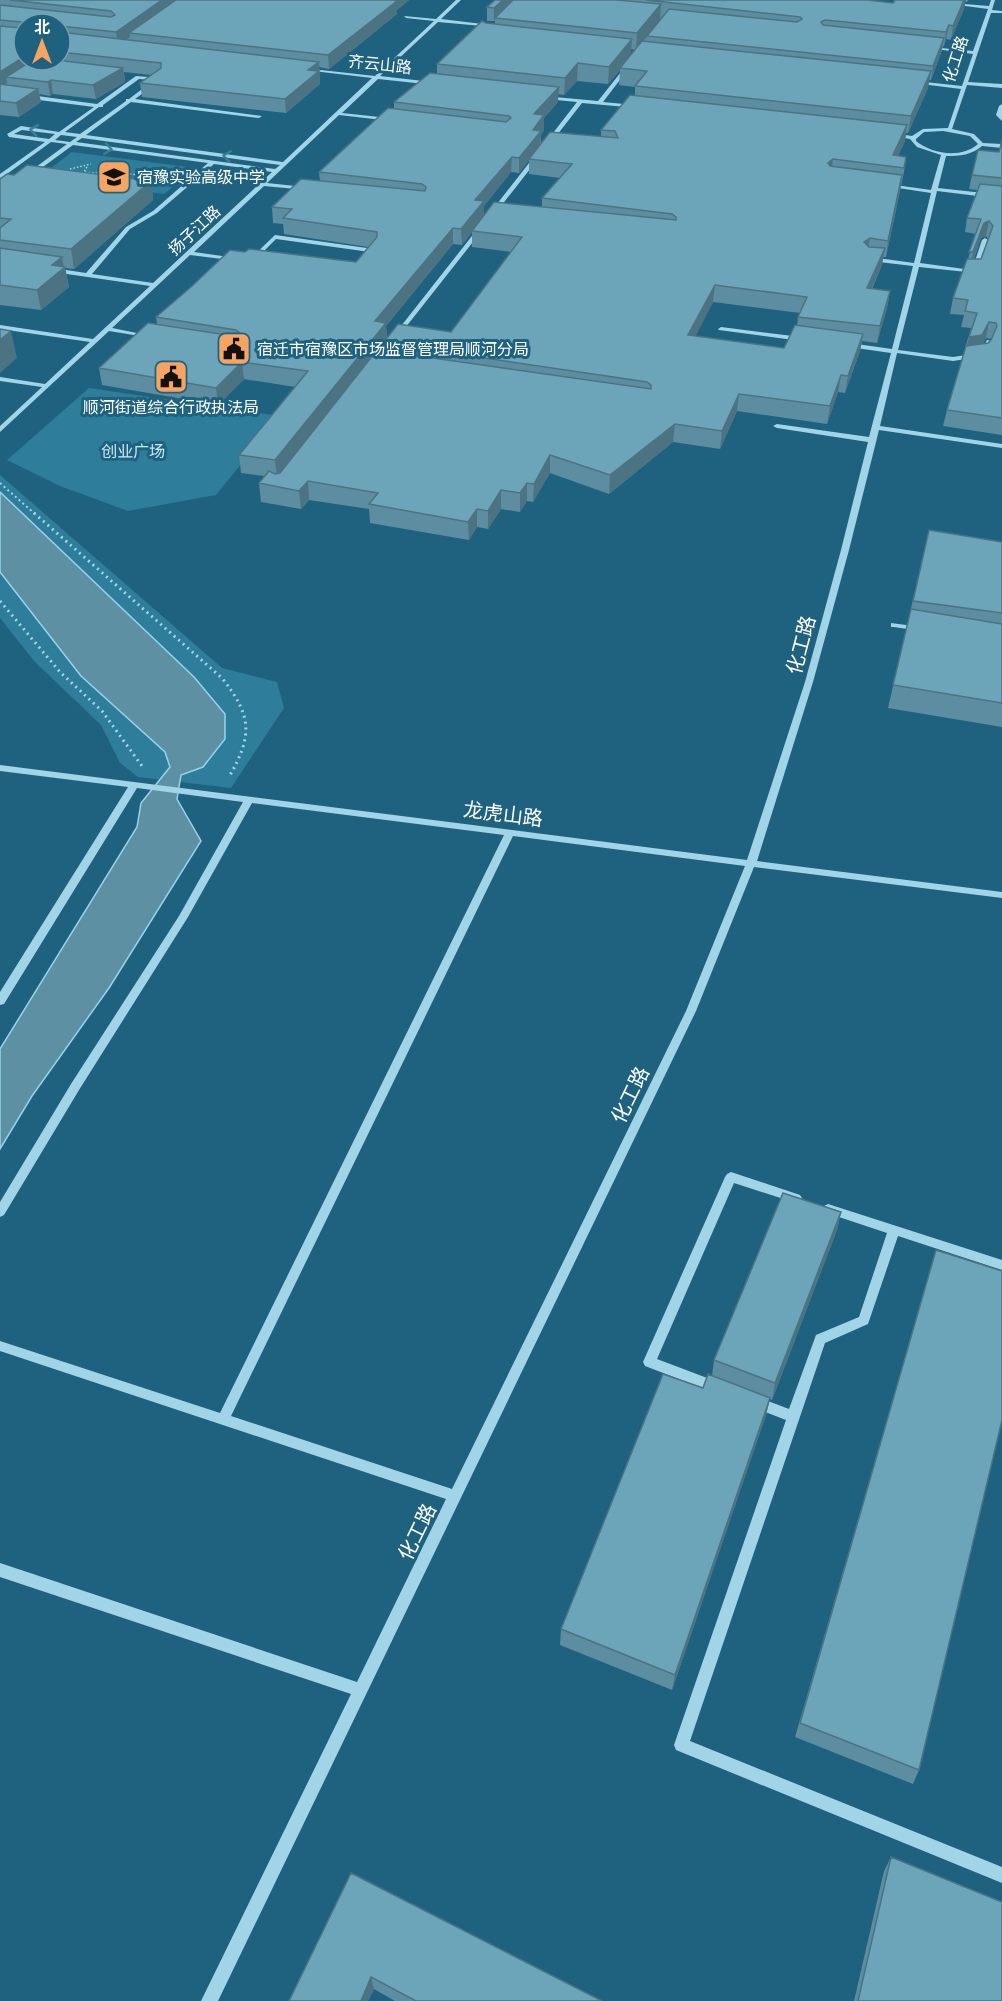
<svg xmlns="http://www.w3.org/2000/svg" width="1002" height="2001" font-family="'Asap Condensed','Noto Sans SC',sans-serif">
	<rect width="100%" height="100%" fill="#1e627f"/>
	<path fill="#2e7d9b" d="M72 152 196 168 164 194 38 178Z
		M89 388 280 416 216 495 128 511 60 486 7 460Z
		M0 475 222 668 277 682 284 708 231 788 138 777 120 763 101 725 34 661 0 618Z"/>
	<path fill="#5e90a4" stroke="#95d3ea" stroke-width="1.5" d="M0 492 194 677 225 714V739L203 767 181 775 177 799 201 841 109 988 32 1096 0 1149V1049L137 827 141 803 170 767 165 752 81 676 0 572Z"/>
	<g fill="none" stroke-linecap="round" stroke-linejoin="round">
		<path stroke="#a2d4e8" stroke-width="1.5" stroke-dasharray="1.5 2" stroke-linecap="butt" d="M87 167 84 172 119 175 122 173 139 175 143 172
			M70 169 91 164
			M139 181 149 177 165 180"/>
		<path stroke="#a2d4e8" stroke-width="2" stroke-dasharray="2 3" stroke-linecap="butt" d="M0 483 35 514"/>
		<path stroke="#a2d4e8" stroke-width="3" stroke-dasharray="2 4" stroke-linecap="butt" d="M34 513 222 678C252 716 253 735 229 777
			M0 601 60 672 102 711 142 766"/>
		<path fill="#a2d4e8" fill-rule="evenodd" d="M456 0H461L441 19 491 25 493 27 438 22 380 76 432 82 434 85 378 79 342 113 389 118 391 121 339 115 267 183 305 187 307 188V190L264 186 194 252 236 258 238 259V261L190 255 112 328 152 336V338L109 331 0 432V426L42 387 0 381V377L45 384 90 342 0 329V325L93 339 150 286 53 272 50 270 53 268 86 273 126 227 153 211 208 163 73 145 32 175H28V173L67 144 51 142 0 179V174L45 142 9 137 7 134 21 126 59 132 94 107 0 95V91L97 104 136 76 161 78V80L135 99 262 116 259 118 131 102 86 135 283 162 372 78 305 70 303 68 375 76 434 21 406 18 404 16 436 19ZM139 79 154 80 129 99H126V101L80 134 65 132 99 107H103V105ZM22 130 55 134 49 139 14 134ZM61 135 77 137 70 142 55 140ZM82 138 280 165 275 169 76 142ZM214 164 272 172 153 283 92 274 130 229 157 213Z
			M991 0H995L992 10 1002 11V13H991L968 82 1002 84V88L967 85 952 129 974 134 983 143 1002 144V148L982 146C972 155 960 156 946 156L938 188 1002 195V199L937 191 920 263 972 270 982 240 985 238 988 240 976 273 919 267 898 350 953 357 980 353 987 340 992 341 985 356 953 361 897 353 880 426 1002 444V448L879 430 849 550 813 682 757 861 1002 892V898L754 867 696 1011 218 2001H201L351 1694 0 1577V1563L357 1682 446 1499 0 1351V1341L220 1413 504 835 252 803 188 917 79 1090 4 1215 0 1217V1202L71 1084 179 916 243 802 137 788 4 1004 0 1005V992L128 787 0 771V765L747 860 805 682 841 550 868 442 777 428 773 426 777 424 869 437 891 353 849 347 846 345 849 343 892 349 913 266 870 261 867 259 870 257 914 263 931 193 885 186 888 184 931 190 941 155 917 147 910 139 889 135 892 133 912 136 923 129 948 128 961 89 913 83 916 81 962 86 973 54 928 48 930 47 973 51 988 9 950 4 952 3 989 6ZM943 131 970 136 978 144C961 159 932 154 916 141V139L924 132ZM513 836 745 866 686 1011 452 1489 231 1416Z
			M625 67 629 68 603 102 635 105 637 108 582 103 550 144H546V142L577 102 546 99 544 96 598 101Z
			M1002 104V121L996 115 999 106Z
			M536 154 541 155 494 215H490V213Z
			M479 227 484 228 398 337H394V335Z
			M275 235 374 249 377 251 370 258 367 256 370 252 276 239 255 260H251V258Z
			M721 327 801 337 804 339 801 341 719 330 718 329Z
			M891 623 921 627 925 629 921 631 894 627H891Z
			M731 1172 800 1195 802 1198 800 1201 796 1203 734 1183 657 1359 723 1384 724 1388 723 1392 718 1394 645 1366 643 1362 725 1177 727 1174Z
			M828 1204 1002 1260V1270L898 1236 868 1324 825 1343 690 1741 1002 1867V1883L676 1750 674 1745 786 1420 750 1406 749 1402 750 1398 755 1396 789 1409 816 1335 859 1317 887 1233 824 1212 822 1209 824 1206Z"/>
	</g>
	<path fill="#5d8da0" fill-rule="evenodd" d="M0 0H409L397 10V14L329 69 319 67 320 84 286 113 142 97 140 83 151 75 124 72 125 82 96 99 53 94 50 96 39 94 41 102 19 117 0 115ZM60 24V60H24Z
		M495 0H868L893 3 895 0H968L967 2H965L964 9 951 40 946 39 944 46H943L941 53 931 80H929L928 88 908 133H906L905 141 898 156 906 157 904 172 886 257H883L882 265 872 289 890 291 887 308 877 343 862 341 860 351 845 393 838 392 827 424 737 411 720 449 673 442 609 494 550 473 533 502 527 501 520 512 501 509 488 529 477 527 469 540 370 523 369 509 309 500 301 509 261 502 259 483 264 476 241 473 239 455 295 387 244 379 218 405 102 385 99 368 157 324 156 317 245 252 356 262 368 247 284 234 283 224 273 223 272 207 320 181 319 172 394 109V102L437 74V64L486 23 495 24V21H487V7ZM631 49 635 50 631 55ZM620 70 619 85 635 87V95L601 130V137L541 145V135L544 130V118L558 102V94L564 95 577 81 608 84ZM529 160V174L560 178 542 198V207L484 216V206L511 172 519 173ZM472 232V247L511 252 451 332 387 338 386 326 453 244 462 245ZM713 302 800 313 798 317 797 326 784 348 695 336ZM383 344 384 351 379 350Z
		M1002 140V435L943 426 947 410 971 328 961 327 964 315 950 314 953 298 968 259 976 234 965 232 967 218 977 190 969 189 972 175 999 152ZM986 236 988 239 981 259H974L981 238ZM986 338 992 339 988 343 983 344Z
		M14 175 151 181 153 200 74 269 65 268 69 287 41 310 0 305V179Z
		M929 530 1002 542V727L888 708Z
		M841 1212 837 1230 772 1400 770 1399 766 1415 672 1690 560 1645 561 1629 712 1376 714 1360Z
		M931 1268 919 1770 913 1784 795 1737Z
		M891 1857 1002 2001H854L884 1871Z
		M351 1873 602 2001H395L374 1989 368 2001H289Z"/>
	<path fill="#4c7382" d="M162 0H182L129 33 130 37 118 45 116 32Z
		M393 0H409L397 10V14L329 69 328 55Z
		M503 0H526L495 18 494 22V8Z
		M964 0H966L964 9 951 40 953 26Z
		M661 4 660 21 636 50 637 33Z
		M949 25 946 39 944 46 946 32Z
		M944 38 941 53 931 80 933 66Z
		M632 39 631 56 608 84 609 67Z
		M24 57V60H43L6 77 7 83 0 88V72Z
		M319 62 320 84 286 113 285 99 308 70Z
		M578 63 577 81 564 95 565 78Z
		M123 68 125 82 96 99 93 85Z
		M931 71 928 88 908 133 911 116Z
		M51 80 53 94 50 96 48 82Z
		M559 87 558 102 544 118V130L541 135 540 146 519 173V158L534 114Z
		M38 89 41 102 19 117 16 103Z
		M907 125 905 141 893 167V155Z
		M512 157 511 172 484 206V217L472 231V232L462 245 461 229 475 200Z
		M833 159 831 175 828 163Z
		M902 175 900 191 886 257 888 241Z
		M151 181 153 200 74 269 71 249Z
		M989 221 986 236 981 238 970 268 973 252 984 223Z
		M453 228V244L386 326 387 340 277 478 275 460 375 321Z
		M870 238 867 255 864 242Z
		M885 248 882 265 864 305 867 288Z
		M62 257 64 268 65 267 69 287 41 310 37 290 52 265Z
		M715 285 713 302 687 353 688 335Z
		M890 291 887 308 877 343 880 326Z
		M989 322 986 338 979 351 965 353 969 337Z
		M11 331 17 358 0 373V340Z
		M863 334 860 351 845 393 848 376Z
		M242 362 244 379 218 405 216 388Z
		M841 375 838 392 827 424 830 406Z
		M739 394 737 411 720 449 722 431Z
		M675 424 673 442 609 494 610 475Z
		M550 455V473L533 502 534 484Z
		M308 481 309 500 301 509 299 491Z
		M527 483V501L520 512V493Z
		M501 490V509L488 529V511Z
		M477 509V527L469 540 468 522Z
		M841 1212 837 1230 772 1400 775 1383Z
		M770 1398 766 1415 672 1690 675 1675Z
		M371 1977 374 1989 368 2001H361Z"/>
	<path fill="#6ca4ba" stroke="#4c7382" stroke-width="1.5" d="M10 0H162L116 32 60 26V24H24V57L0 72V26L21 28 24 24 22 22 0 20V5L111 17 115 15 111 11Z
		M176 0H393L397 1 328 55 129 33Z
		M495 0H503L494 8 487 7Z
		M513 0H617L661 4 637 33 495 18Z
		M646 0H868L893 3 895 0H964L953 26 949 25 946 32 825 20 821 22 823 25 944 38 933 66 647 36 669 9 797 22 802 19 800 17Z
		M482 21 486 23 632 39 609 67 578 63 565 78 437 64Z
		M60 32 319 62 308 70 319 71 285 99 140 83 161 68V63L60 52Z
		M642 41 931 71 911 116 635 86 647 71 620 68Z
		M33 60H56L123 68 93 85 51 80 48 82 6 77Z
		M430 73 559 87 534 114 544 115 533 130 541 131 519 158 512 157 475 200 484 201 461 229 453 228 375 321 386 323 275 460 239 455 308 371 242 362 216 388 99 368 148 323 240 337 241 334 236 330 156 317 191 287 230 250 245 252 249 249 356 262 377 237V232L283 218 292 209 272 207 301 179 425 191 426 187 422 184 319 172 388 108 506 122 511 118 509 116 394 102Z
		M0 84 38 89 16 103 0 101Z
		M630 95 907 125 893 155 906 157 904 168 833 159 828 163 830 166 902 175 888 241 870 238 864 242 869 247 885 248 867 288 890 291 880 326 798 317 807 297 715 285 688 335 784 348 795 325 863 334 848 376 841 375 830 406 739 394 722 431 675 424 610 475 550 455 534 484 527 483 520 493 501 490 488 511 477 509 468 522 369 504 378 493 308 481 299 491 259 483 269 471 275 474 280 473 377 350 651 389V385L647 382 383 343 398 324 451 332 522 237 472 231 494 202 676 220V217L672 214 542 198 572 164 529 159 550 132 618 138 615 131 601 130Z
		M1002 140V178L972 175 978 150 999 152Z
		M27 165 151 181 71 249 0 240V228L11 219 0 218V179L7 174 14 175Z
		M980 184 1002 186V418L947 410 966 346 988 343 991 340 997 326 996 323 989 322 982 335 969 337 977 313 965 311 968 300 953 298 967 259H981L993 226 989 221 984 223 973 252H969L981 219 967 218Z
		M0 248 62 257 52 265 65 267 37 290 0 285Z
		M0 329 11 331 0 340Z
		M929 530 1002 542V613L913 601Z
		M911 609 1002 624V703L893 685Z
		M783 1193 841 1212 775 1383 714 1360Z
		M936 1250 1002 1271V1420L919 1770 800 1723Z
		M663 1374 703 1388 708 1374 770 1398 675 1675 561 1629Z
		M891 1857 1002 1902V2001H858Z
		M351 1873 602 2001H416L371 1977 361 2001H289Z"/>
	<defs><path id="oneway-chevron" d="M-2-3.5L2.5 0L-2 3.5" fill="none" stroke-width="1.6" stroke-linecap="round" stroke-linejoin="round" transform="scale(1.5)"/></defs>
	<g stroke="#3f7e99">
		<use href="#oneway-chevron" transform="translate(34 130) rotate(-172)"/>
		<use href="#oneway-chevron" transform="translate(108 149) rotate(8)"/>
		<use href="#oneway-chevron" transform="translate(227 156) rotate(-172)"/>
	</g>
	<defs>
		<symbol id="school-square" viewBox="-11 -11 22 22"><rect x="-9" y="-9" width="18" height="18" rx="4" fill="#f7a361" stroke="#1e627f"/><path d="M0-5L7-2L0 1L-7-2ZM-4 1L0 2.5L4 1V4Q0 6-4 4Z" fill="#111"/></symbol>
		<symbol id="civic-square" viewBox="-11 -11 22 22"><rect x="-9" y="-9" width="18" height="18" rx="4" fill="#f7a361" stroke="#1e627f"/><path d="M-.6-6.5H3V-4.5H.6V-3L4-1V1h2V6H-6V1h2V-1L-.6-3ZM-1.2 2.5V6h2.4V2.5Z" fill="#111"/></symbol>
	</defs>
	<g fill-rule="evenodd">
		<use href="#school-square" x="95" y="158" width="38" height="38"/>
		<use href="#civic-square" x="215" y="330" width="38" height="38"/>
		<use href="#civic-square" x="152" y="358" width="38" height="38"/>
	</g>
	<g text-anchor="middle" stroke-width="6" stroke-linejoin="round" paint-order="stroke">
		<g font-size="16" fill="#fff" stroke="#1e627f">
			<text transform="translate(955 59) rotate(-72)" y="6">化工路</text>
			<text transform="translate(380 64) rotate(6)" y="6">齐云山路</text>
			<text transform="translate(194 230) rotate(-43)" y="6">扬子江路</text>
		</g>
		<g font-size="16" fill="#fff" stroke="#1e627f" text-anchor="start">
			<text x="137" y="183">宿豫实验高级中学</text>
			<text x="257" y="355">宿迁市宿豫区市场监督管理局顺河分局</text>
			<text x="171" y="413" text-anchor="middle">顺河街道综合行政执法局</text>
		</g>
		<g font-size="16" fill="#c6e9f6" stroke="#1e627f">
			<text x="133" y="457">创业广场</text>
		</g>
		<g font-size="20" fill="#fff" stroke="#1e627f">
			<text transform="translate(801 645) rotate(-75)" y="7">化工路</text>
			<text transform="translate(503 814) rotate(7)" y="7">龙虎山路</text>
			<text transform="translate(630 1095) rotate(-64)" y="7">化工路</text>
			<text transform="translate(417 1532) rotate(-64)" y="7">化工路</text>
		</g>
	</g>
	<g transform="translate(42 42)"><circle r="28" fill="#1e627f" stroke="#78a1b2" stroke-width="1.5"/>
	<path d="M0-4.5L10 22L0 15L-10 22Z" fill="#f7a361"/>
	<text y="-9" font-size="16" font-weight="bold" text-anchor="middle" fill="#ffffff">北</text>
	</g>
</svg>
